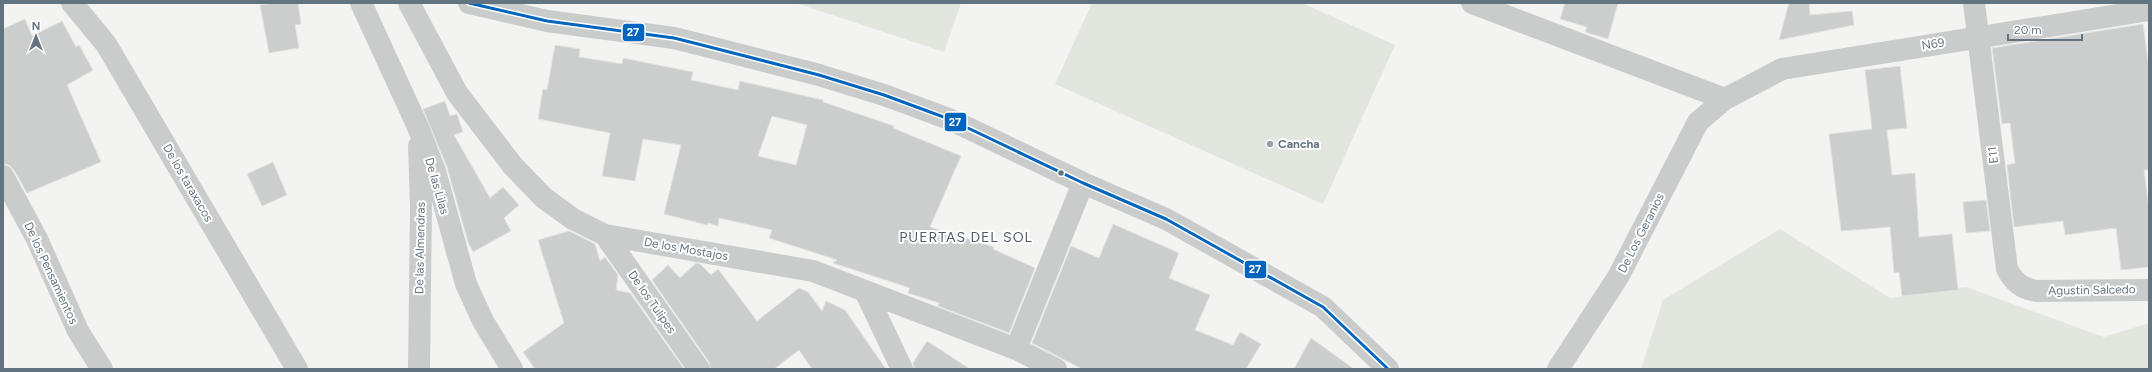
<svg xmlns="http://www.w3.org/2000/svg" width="2152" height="372" font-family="Figtree,sans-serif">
	<rect width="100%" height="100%" fill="#f3f3f1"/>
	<path fill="#e2e6df" d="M796 3H961L944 52Z
		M1092 3H1302L1395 45 1323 204 1055 84Z
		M1780 229 1890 298 1966 287 2104 337 2149 323V369H1641L1663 300Z"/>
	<path fill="#cccecd" stroke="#e2e2e1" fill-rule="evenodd" d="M273 3H298L301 24 295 25 299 48 269 53 260 5Z
		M1565 3H1618L1608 39 1585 32 1587 27 1560 19Z
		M1789 3H1809L1810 15 1852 11 1854 25 1779 40Z
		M25 19 32 36 62 21 76 47 79 45 93 70 67 85 101 162 27 193 14 170 9 165 3 164V29Z
		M2143 24 2149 69V170H2144L2149 209V267L2121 270 2116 228 2065 235 2063 221 2014 227 2007 165 2015 163 2010 123 2002 124 1992 48Z
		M555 45 580 49 579 57 622 64 623 58 693 72 691 80 738 90 740 81 823 100V102L894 126 893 128 961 156 930 227 994 247 993 249 1035 268 1009 333 938 306 939 303 908 293 910 288 833 263 837 260 769 238 772 230 719 218 718 226 708 223 707 225 664 214 681 145 643 139 635 181 602 176 610 133 538 119 543 89 547 90ZM772 116 807 125 796 165 758 156Z
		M1900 66 1907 128 1887 130 1892 175 1915 173 1919 237 1952 234 1958 290 1902 296 1899 272 1894 273 1890 227 1841 231 1829 134 1872 129 1865 70Z
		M445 101 450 116 457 114 463 132 454 135 490 198 503 187 519 205 504 218 511 231 473 252 468 242 447 167 423 109Z
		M273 162 287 195 262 206 247 174Z
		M1986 200 1990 231 1966 233 1963 202Z
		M1113 224 1179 253 1169 278 1210 295 1195 330 1233 345 1240 332 1261 344 1246 369H1082L1032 343 1071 246 1099 258Z
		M569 231 595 244 600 261 605 257 618 275 616 290 630 293 684 369H535L523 352 564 323 538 240Z
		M696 263 700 264 711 275 718 269 757 321 799 288 808 292 822 311 826 301 845 310 886 369H812L799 350 774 369H711L709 362 652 280 668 265 680 278Z
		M1311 338 1354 369H1294Z
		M927 341 970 369H914L913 363Z"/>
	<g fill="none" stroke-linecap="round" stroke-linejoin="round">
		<path stroke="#cacccc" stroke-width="22" d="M72 3 106 44 297 369
			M361 3 418 127 435 171 466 284 483 321 512 369
			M409 3 457 93 513 166 544 198 573 219 605 235 813 271 1016 349 1056 369
			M469 3 547 21 674 38 698 44 819 75 884 95 949 119 1083 183 1166 219 1323 307 1388 369
			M1472 3 1725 99
			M1974 3 2007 269C2014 282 2021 288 2036 291L2149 290
			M3 176 37 239 78 331 102 369
			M605 235 699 369
			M866 293 902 369
			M1016 349 1083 183
			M419 369 421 206 419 146
			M1558 369 1618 277 1698 122 1725 99 1782 69 2149 10"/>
		<defs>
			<path id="bus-1" d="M469 3 547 21 674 38 698 44 819 75 884 95 949 119 1083 183 1166 219 1323 307 1388 369"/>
		</defs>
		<use href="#bus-1" stroke="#fff" stroke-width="6"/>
		<use href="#bus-1" stroke="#0065bd" stroke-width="3"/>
	</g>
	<circle fill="#95a0a8" stroke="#fff" stroke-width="1.5" cx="1270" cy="144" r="4"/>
	<circle fill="#637481" stroke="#fff" stroke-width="1.5" cx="1061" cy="173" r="3.5"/>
	<g text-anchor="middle" stroke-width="4" stroke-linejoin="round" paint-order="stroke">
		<g font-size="12" fill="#637481" stroke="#fff">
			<text transform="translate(1933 44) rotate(-9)" y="4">N69</text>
			<text transform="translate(1993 155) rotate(-97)" y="4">E11</text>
			<text transform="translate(188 183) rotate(60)" y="4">De los taraxacos</text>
			<text transform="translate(437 186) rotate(74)" y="4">De las Lilas</text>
			<text transform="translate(1641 233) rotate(-63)" y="4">De Los Geranios</text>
			<text transform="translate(420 248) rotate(-89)" y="4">De las Almendras</text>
			<text transform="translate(686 249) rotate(10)" y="4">De los Mostajos</text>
			<text transform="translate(51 273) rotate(65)" y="4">De los Pensamientos</text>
			<text transform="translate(2092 290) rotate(-1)" y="4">Agustin Salcedo</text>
			<text transform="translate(652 302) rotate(55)" y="4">De los Tulipes</text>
		</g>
		<g font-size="12" font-weight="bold" fill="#637481" stroke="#fff" text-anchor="start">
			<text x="1278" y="148">Cancha</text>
		</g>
		<g font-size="14" letter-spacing="1" fill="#515d66" stroke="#fff">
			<text x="966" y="242">PUERTAS DEL SOL</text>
		</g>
	</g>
	<g stroke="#fff" stroke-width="1.5">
		<rect x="622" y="23" width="23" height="19" rx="4" fill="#0065bd"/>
		<rect x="944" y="112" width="23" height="20" rx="4" fill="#0065bd"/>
		<rect x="1244" y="260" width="23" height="19" rx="4" fill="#0065bd"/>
	</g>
	<g font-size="11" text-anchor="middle" font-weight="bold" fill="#fff">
		<text x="633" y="36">27</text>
		<text x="955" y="126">27</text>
		<text x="1255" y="273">27</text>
	</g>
	<rect width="2152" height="372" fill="none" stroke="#637481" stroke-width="8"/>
	<g transform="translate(36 36)" stroke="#ffffff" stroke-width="3" paint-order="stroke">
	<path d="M0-3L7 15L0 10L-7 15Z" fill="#637481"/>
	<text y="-6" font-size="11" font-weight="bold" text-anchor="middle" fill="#637481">N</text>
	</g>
	<path d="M2008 34v6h74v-6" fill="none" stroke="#637481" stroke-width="2"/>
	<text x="2014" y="34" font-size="12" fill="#637481" stroke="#ffffff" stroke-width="3" paint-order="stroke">20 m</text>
</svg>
